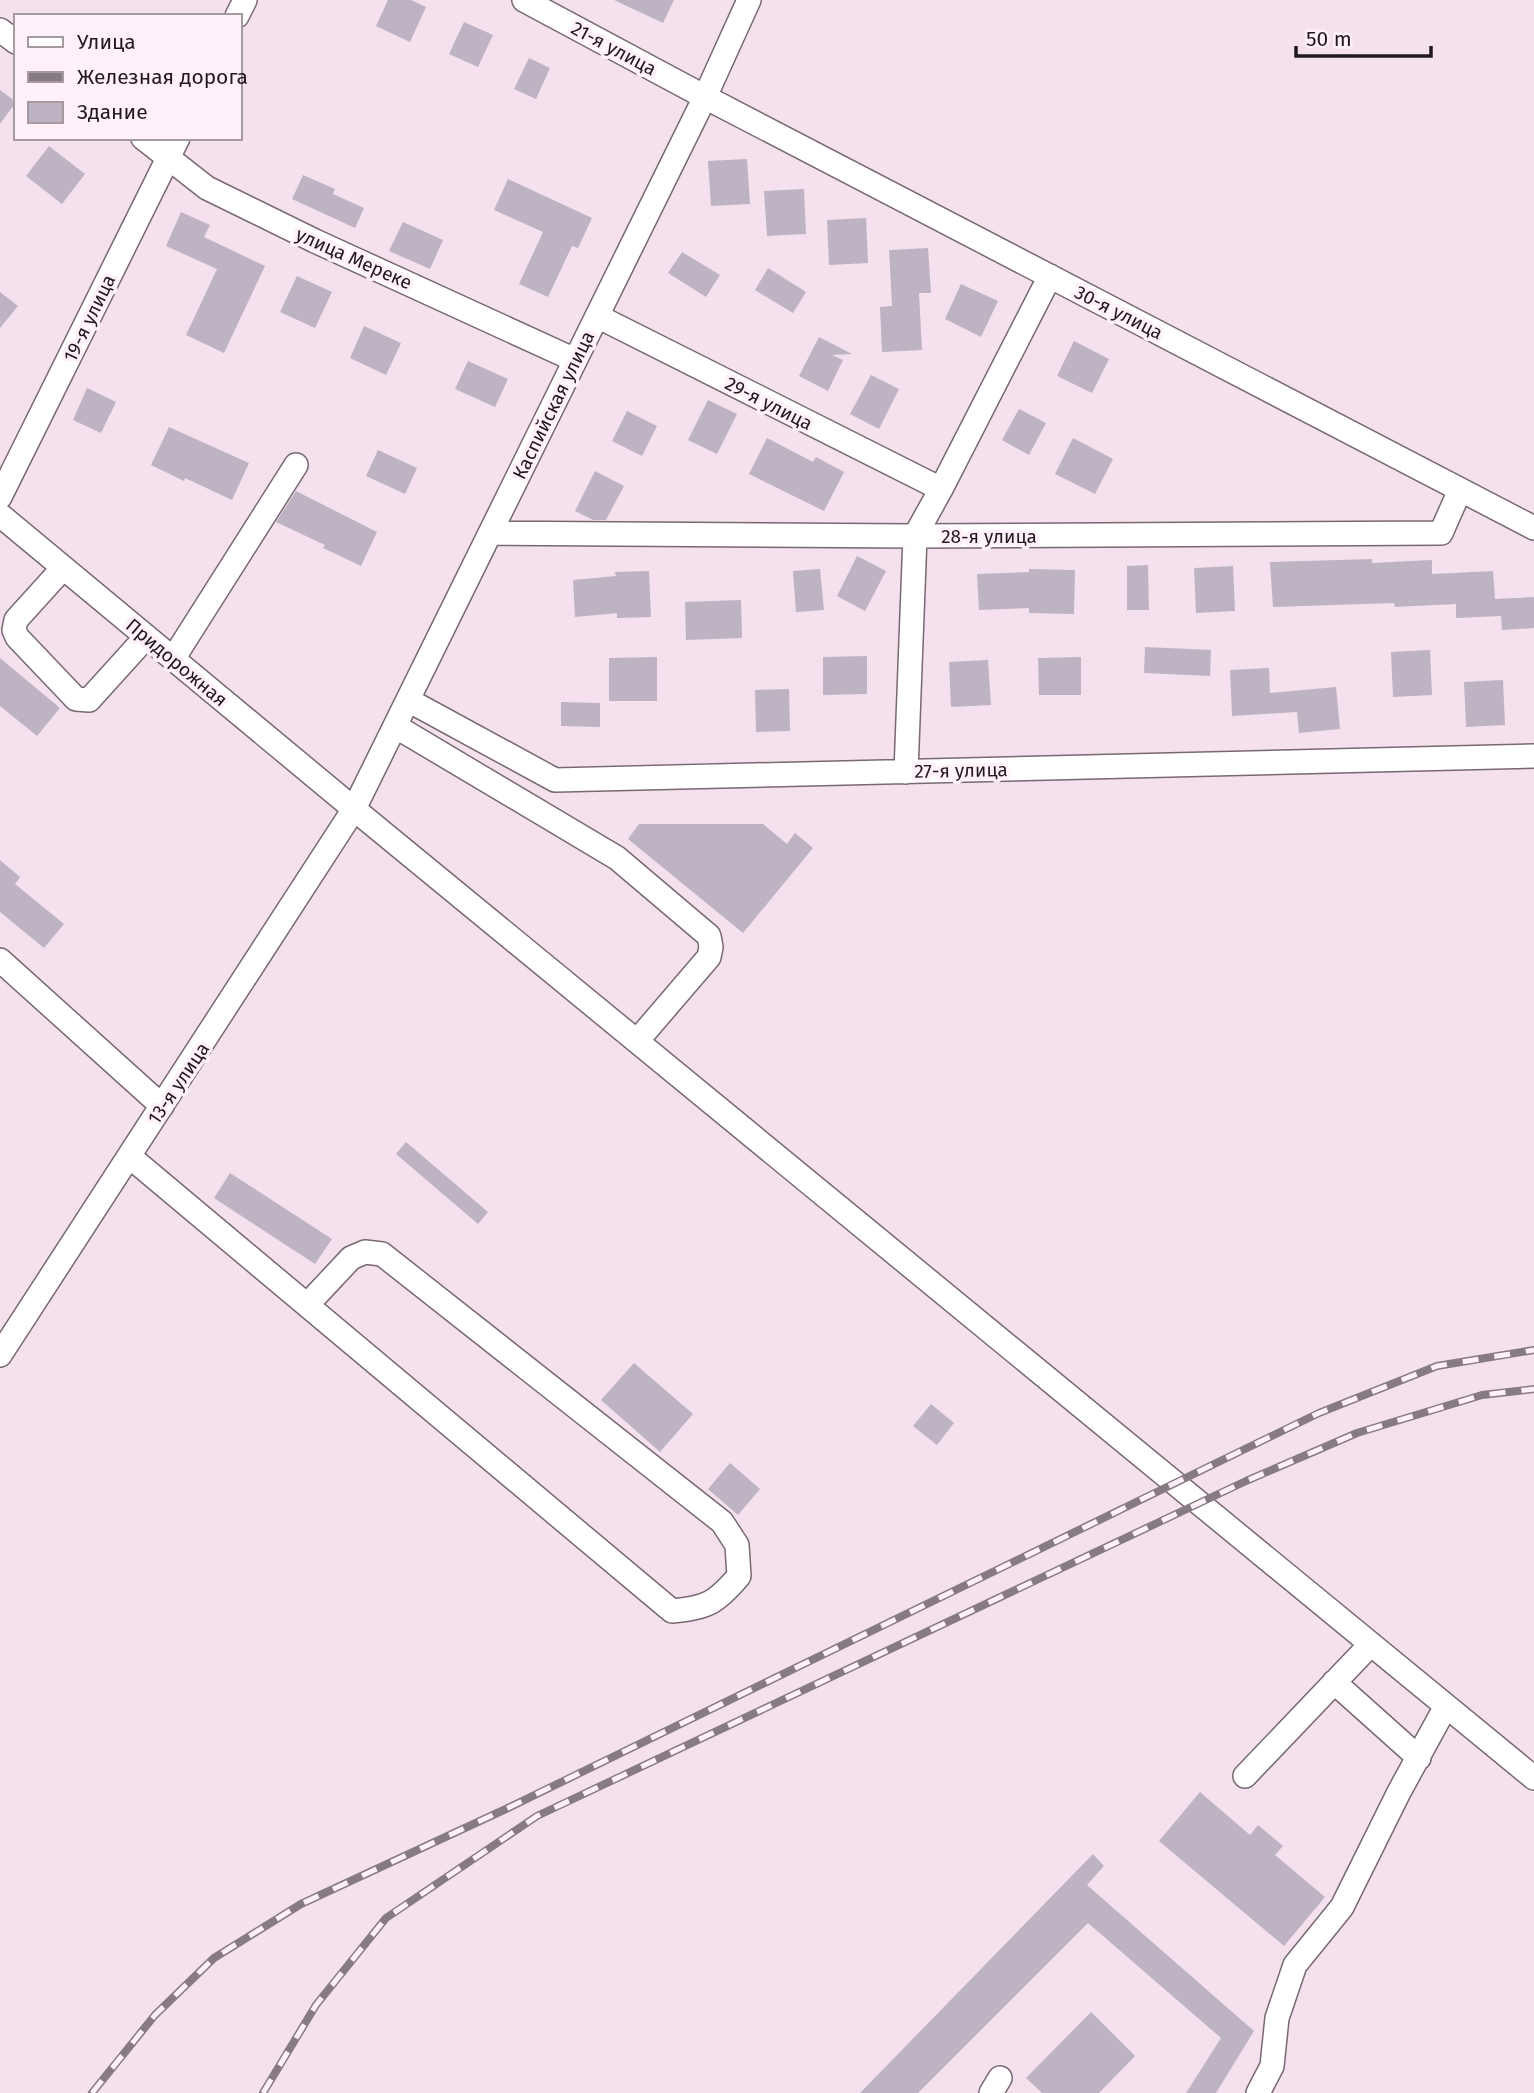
<svg xmlns="http://www.w3.org/2000/svg" width="1534" height="2093" font-family="'Fira Sans',sans-serif">
	<rect width="100%" height="100%" fill="#f4e1ed"/>
	<path fill="#bdb3c3" d="M388 0H411L426 7 410 42 376 26Z
		M614 0H674L663 23Z
		M464 22 493 35 478 67 449 54Z
		M529 58 550 68 536 99 514 89Z
		M0 90 16 102 0 124Z
		M49 146 85 174 62 204 26 176Z
		M747 159 750 204 711 206 708 161Z
		M303 175 335 189 333 194 364 208 355 228 292 199Z
		M508 179 592 218 578 248 572 246 548 297 519 284 543 232 494 210Z
		M804 189 806 234 767 236 764 191Z
		M181 212 210 225 204 237 265 266 224 353 186 335 217 269 166 246Z
		M866 218 868 263 829 265 827 220Z
		M403 222 443 240 430 269 389 251Z
		M928 248 931 293H919L922 350 882 352 880 307 892 306 889 250Z
		M682 252 720 275 706 297 668 273Z
		M768 268 806 292 793 313 755 290Z
		M297 276 332 292 315 328 280 312Z
		M961 284 998 301 981 337 945 319Z
		M0 292 18 306 0 328Z
		M364 326 401 343 386 375 350 358Z
		M819 337 852 354 832 355 843 360 828 391 799 376Z
		M1074 341 1109 359 1092 393 1057 376Z
		M468 361 508 379 495 407 455 389Z
		M871 375 899 389 879 429 850 414Z
		M87 388 116 402 101 433 73 420Z
		M708 400 737 414 717 454 688 440Z
		M1019 409 1046 423 1029 455 1002 440Z
		M627 411 657 426 642 456 612 441Z
		M169 427 249 463 232 500 185 478 184 481 151 465Z
		M767 438 813 462 816 457 844 472 824 511 749 474Z
		M1073 438 1113 459 1095 494 1055 474Z
		M378 450 417 468 405 494 366 476Z
		M595 471 624 486 606 520H593L575 511Z
		M296 491 377 532 361 566 323 548 325 545 276 522Z
		M857 556 886 571 865 611 837 596Z
		M1372 559V563L1432 560V574L1493 571 1495 599 1534 597V628L1502 630 1501 616 1456 618V604L1395 607 1394 603 1273 607 1270 562Z
		M1148 565 1149 610H1127V566Z
		M1233 566 1235 611 1196 613 1194 568Z
		M820 569 824 610 796 612 793 571Z
		M1029 569 1075 570 1074 614 1029 613V608L979 610 977 574 1029 572Z
		M649 571 651 617 617 618V613L575 617 573 580 616 576 615 572Z
		M741 600 742 638 686 640 685 602Z
		M1145 647 1211 650 1210 676 1144 673Z
		M1430 650 1432 695 1393 697 1391 652Z
		M867 656V694L823 695V657Z
		M657 657V701H609V658Z
		M1081 657V695H1039L1038 658Z
		M0 658 60 708 37 736 0 706Z
		M988 660 991 705 951 707 949 662Z
		M1269 668 1270 693 1336 687 1340 729 1299 733 1297 712 1232 716 1230 670Z
		M1503 680 1505 725 1466 727 1464 682Z
		M789 689 790 731 756 732 755 690Z
		M561 702 600 703V727L561 726Z
		M639 824H763L787 844 795 833 813 848 743 933 628 839Z
		M0 860 20 877 15 884 64 924 44 948 0 912Z
		M406 1142 488 1212 478 1224 396 1154Z
		M230 1173 332 1239 315 1264 214 1198Z
		M634 1363 693 1414 660 1452 601 1400Z
		M931 1404 954 1423 937 1445 913 1426Z
		M730 1463 760 1489 738 1515 708 1489Z
		M1200 1792 1250 1835 1258 1825 1283 1846 1275 1855 1325 1897 1284 1946 1159 1841Z
		M1093 1854 1104 1866 1087 1885 1254 2031 1216 2093H1186L1221 2038 1088 1923 918 2093H860Z
		M1091 2012 1135 2056 1099 2093H1042L1026 2078Z"/>
	<g fill="none" stroke-linecap="round" stroke-linejoin="round">
		<defs>
			<path id="minor" d="M524 0 705 97 1534 528
				M237 16 245 0
				M0 30 16 42
				M143 138 207 188 315 241 575 360
				M597 316 941 489
				M0 497 178 138
				M0 515 354 809 1534 1778
				M490 533 915 536 1441 533 1460 490
				M63 568 16 620 14 630 17 637 76 699 89 700 146 637
				M173 659 296 465
				M408 700 555 780 1534 756
				M395 726 617 858 709 936 711 947 709 957 637 1041
				M906 772 915 536 941 489 1050 276
				M0 960 162 1106
				M129 1156 672 1611C707 1608 716 1603 739 1576L737 1545 722 1522 382 1254 365 1252 351 1258 307 1305
				M0 1355 354 809 705 97 749 0
				M1334 1682 1419 1758
				M1245 1776 1371 1644
				M991 2093 1000 2078
				M1258 2093 1272 2066 1277 2018 1295 1965 1342 1907 1399 1792 1446 1706"/>
		</defs>
		<use href="#minor" stroke="#786872" stroke-width="26"/>
		<use href="#minor" stroke="#fff" stroke-width="23"/>
		<defs>
			<path id="rail" d="M92 2093 155 2015 214 1958 301 1904 508 1808 1319 1413 1437 1366 1534 1350
				M263 2093 316 2005 386 1918 537 1816 1246 1481 1357 1433 1482 1395 1534 1389"/>
		</defs>
		<use href="#rail" stroke="#877b83" stroke-width="8"/>
		<use href="#rail" stroke="#fff0f9" stroke-width="5" stroke-dasharray="16" stroke-linecap="butt"/>
	</g>
	<g text-anchor="middle" stroke-width="7" stroke-linejoin="round" paint-order="stroke">
		<g font-size="19" fill="#1f191d" stroke="#fff0f9">
			<text transform="translate(614 48) rotate(28)" y="7">21-я улица</text>
			<text transform="translate(354 258) rotate(24)" y="7">улица Мереке</text>
			<text transform="translate(1119 312) rotate(27)" y="7">30-я улица</text>
			<text transform="translate(89 318) rotate(-64)" y="7">19-я улица</text>
			<text transform="translate(769 403) rotate(27)" y="7">29-я улица</text>
			<text transform="translate(553 405) rotate(-64)" y="7">Каспийская улица</text>
			<text x="989" y="543">28-я улица</text>
			<text transform="translate(177 662) rotate(40)" y="7">Придорожная</text>
			<text transform="translate(961 770) rotate(-1)" y="7">27-я улица</text>
			<text transform="translate(178 1083) rotate(-56)" y="7">13-я улица</text>
		</g>
	</g>
	<rect x="14" y="14" width="228" height="126" fill="#fff0f9" stroke="#a59aa1" stroke-width="2"/>
	<rect x="28" y="37" width="35" height="10" fill="#ffffff" stroke="#a59aa1" stroke-width="2"/>
	<text x="77" y="49" font-size="21" fill="#1f191d">Улица</text>
	<rect x="28" y="72" width="35" height="10" fill="#877b83" stroke="#a59aa1" stroke-width="2"/>
	<text x="77" y="84" font-size="21" fill="#1f191d">Железная дорога</text>
	<rect x="28" y="102" width="35" height="21" fill="#bdb3c3" stroke="#a59aa1" stroke-width="2"/>
	<text x="77" y="119" font-size="21" fill="#1f191d">Здание</text>
	<path d="M1296 46v10h135v-10" fill="none" stroke="#1f191d" stroke-width="3.5"/>
	<text x="1306" y="46" font-size="21" fill="#1f191d" stroke="#fff0f9" stroke-width="5" paint-order="stroke">50 m</text>
</svg>
